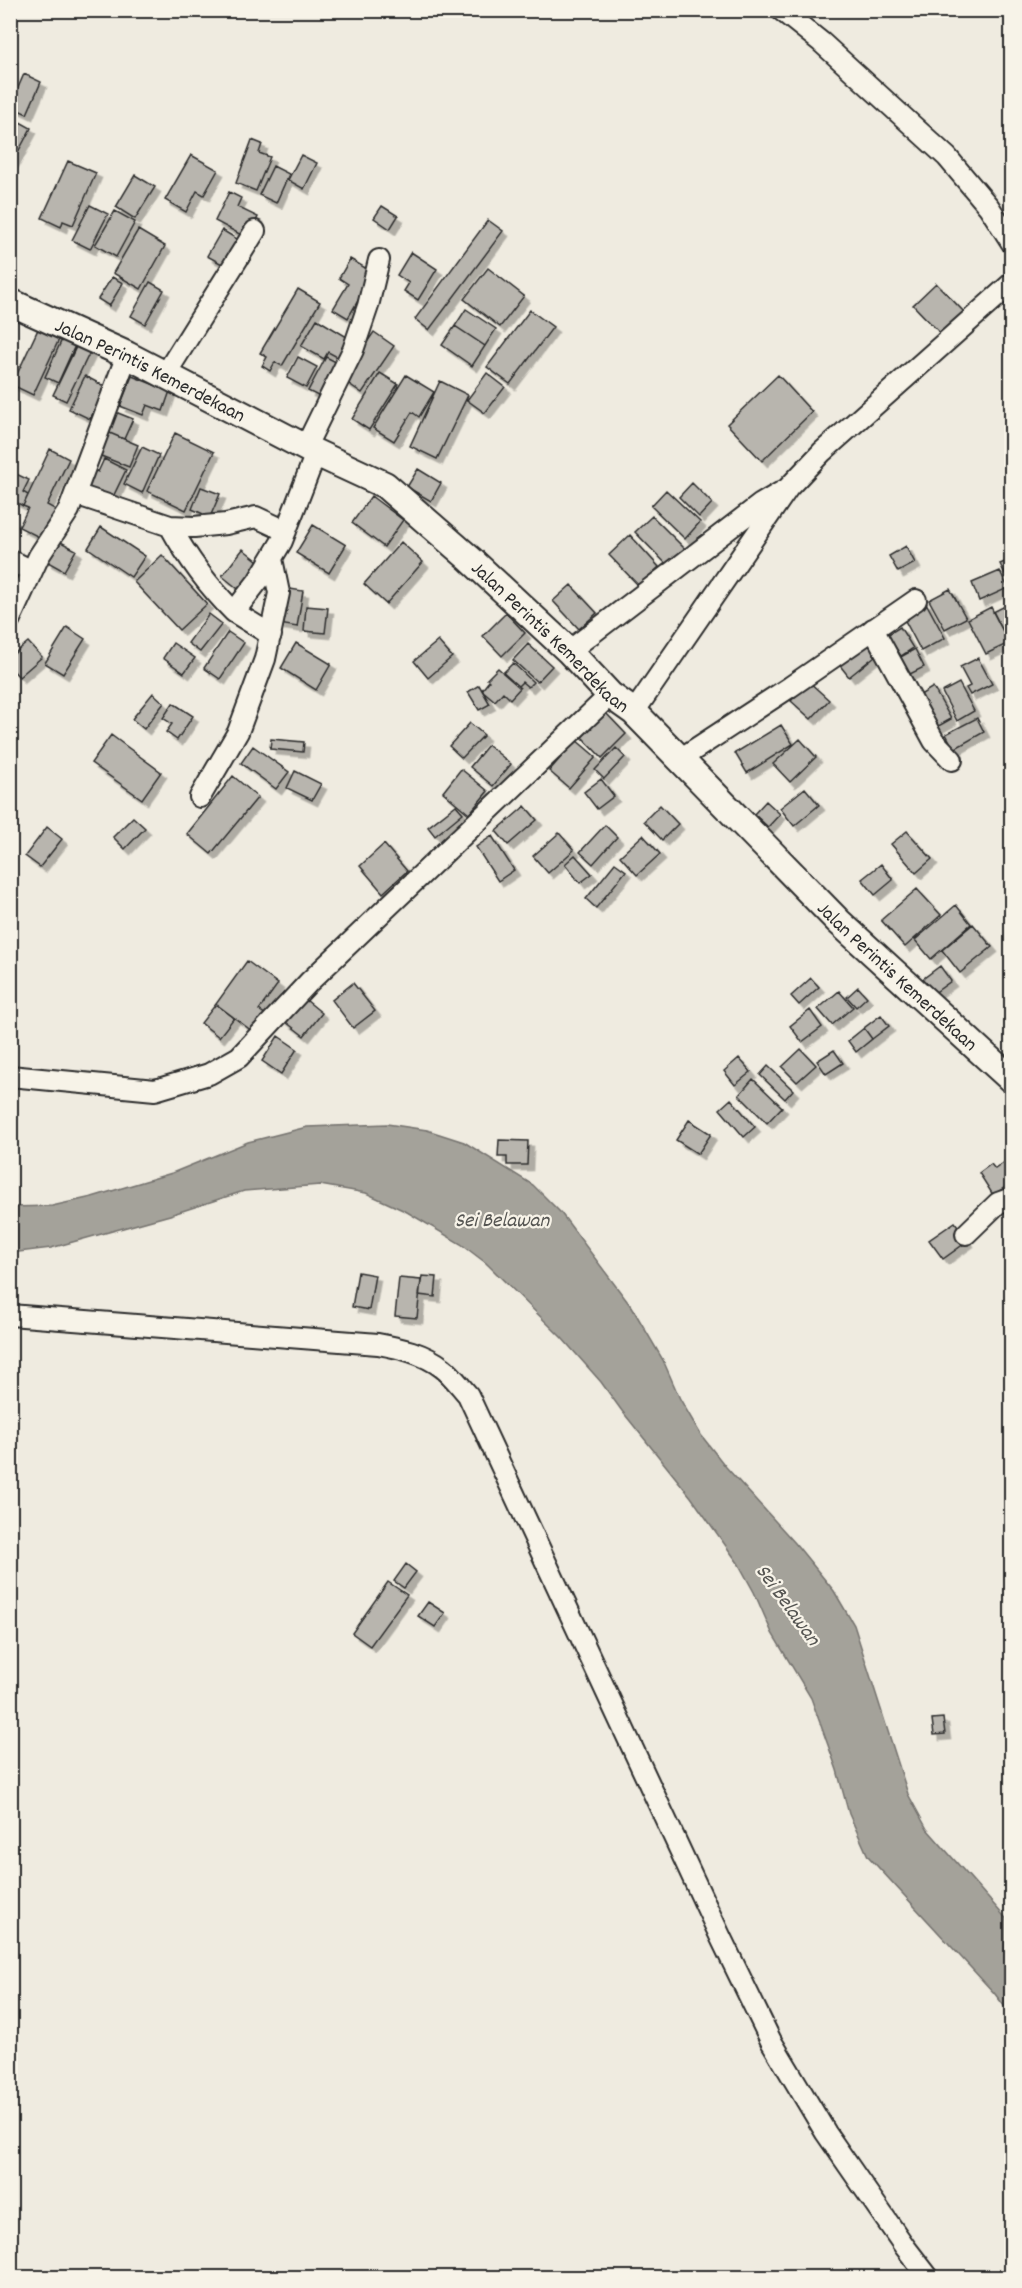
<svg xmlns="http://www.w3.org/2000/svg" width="1022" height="2288" font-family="Dekko,sans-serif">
	<defs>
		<filter id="shadow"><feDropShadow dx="5.5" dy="5.5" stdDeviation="0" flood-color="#0004"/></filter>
	</defs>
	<rect width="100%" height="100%" fill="#efebe0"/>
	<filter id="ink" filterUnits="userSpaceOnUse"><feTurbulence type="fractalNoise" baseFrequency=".0167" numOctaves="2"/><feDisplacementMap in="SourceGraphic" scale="12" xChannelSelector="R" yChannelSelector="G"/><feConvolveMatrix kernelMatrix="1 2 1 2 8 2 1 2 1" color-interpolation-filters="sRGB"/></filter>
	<g filter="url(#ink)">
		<path fill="#a4a29a" stroke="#74726e" stroke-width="1.5" d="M387 1124 427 1130 464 1142 533 1185 561 1213 633 1309 663 1360 680 1399 701 1435 726 1467 795 1543 834 1591 854 1625 908 1794 927 1829 1011 1924V2015L995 1994 868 1856 849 1814 837 1770 811 1698 772 1633 754 1592 738 1563 691 1497 622 1411 601 1382 562 1338 486 1263 461 1244 407 1212 366 1193 320 1185 244 1191 170 1215 51 1248 11 1253V1207L52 1206 92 1197 172 1173 248 1142 307 1127Z"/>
		<path fill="#b8b5ae" stroke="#2b2b2b" stroke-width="1.5" filter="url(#shadow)" d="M24 74 41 82 27 114 10 106Z
			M11 117 31 128 10 167V117Z
			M252 140 262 144 259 153 270 157 256 191 236 183Z
			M191 155 218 170 204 195 197 191 186 212 165 200Z
			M301 155 317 163 304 189 288 180Z
			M68 161 96 173 73 225 63 221 61 227 42 218Z
			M273 166 289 174 276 203 259 195Z
			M135 175 155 187 135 219 116 207Z
			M229 192 241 198 237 207 258 217 247 238 215 221Z
			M90 205 108 214 90 249 72 240Z
			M382 206 398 216 390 229 374 218Z
			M115 211 135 222 116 257 95 245Z
			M488 220 503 231 429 330 415 319Z
			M138 230 165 246 141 289 113 273Z
			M222 230 242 242 224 265 207 256Z
			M411 252 437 269 418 300 404 291 409 283 397 275Z
			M350 259 374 273 348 318 333 309 348 284 339 278Z
			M488 268 524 296 500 327 464 299Z
			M112 277 123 283 109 306 98 299Z
			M150 282 164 290 145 324 131 316Z
			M936 283 965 313 942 335 913 305Z
			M298 289 320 302 282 366 275 362 270 371 262 366 267 357 260 353Z
			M466 309 496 329 485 346 455 326Z
			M530 310 553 327 510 384 487 367Z
			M317 319 352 340 341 359 328 352 324 359 301 346Z
			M40 325 61 335 33 395 12 385Z
			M455 326 485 346 472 366 442 345Z
			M374 332 394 346 362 393 342 379Z
			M64 335 77 341 58 383 45 377Z
			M77 345 90 352 66 401 53 395Z
			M298 357 317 367 306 388 287 378Z
			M326 357 342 365 324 399 308 391Z
			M380 373 398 384 369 430 352 419Z
			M487 373 505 387 485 413 467 400Z
			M406 375 434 392 419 417 412 412 394 441 373 428Z
			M778 375 812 412 762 461 727 424Z
			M85 376 106 387 90 419 69 409Z
			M132 376 170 391 163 411 147 405 143 415 120 406Z
			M440 381 468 395 437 459 410 446Z
			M113 411 133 419 124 439 105 431Z
			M105 431 138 445 129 467 96 454Z
			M175 433 214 452 186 510 147 491Z
			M142 447 159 455 142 493 124 484Z
			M50 449 69 459 47 505 60 512 47 541 19 527 28 508 23 506Z
			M104 459 126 470 110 503 82 490 92 469 98 472Z
			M418 469 441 483 431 501 407 487Z
			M12 472 29 480 23 492 28 495 23 506 10 499Z
			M692 483 712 503 699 517 679 497Z
			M201 487 220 494 210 517 192 509Z
			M666 490 700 522 685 539 651 506Z
			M371 496 403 520 384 547 352 523Z
			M652 516 688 552 671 569 635 532Z
			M313 525 346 545 329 573 296 553Z
			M101 527 145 556 131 577 88 548Z
			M630 535 659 567 639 586 609 555Z
			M57 540 76 550 64 571 46 561Z
			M401 542 423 562 386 604 364 584Z
			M906 546 915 563 898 572 889 556Z
			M243 549 263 565 242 592 222 576Z
			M162 555 207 604 179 630 134 582Z
			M1012 559V588L1000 564Z
			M1000 571 1008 588 979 601 972 583Z
			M10 575 24 580 10 615Z
			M571 585 597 613 579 629 553 601Z
			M284 588 303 591 297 627 279 624Z
			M950 589 966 618 945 629 929 600Z
			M925 601 945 638 921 651 901 613Z
			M1007 605 1012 614V641L1009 643 993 612Z
			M306 606 328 608 325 633 304 631Z
			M991 607 1009 643 986 654 968 619Z
			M506 613 525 633 502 656 483 636Z
			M209 614 222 624 200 652 188 643Z
			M67 627 85 639 63 674 45 663Z
			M900 627 913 648 901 656 887 635Z
			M228 632 244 643 220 679 204 668Z
			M869 638 880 652 849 677 838 663Z
			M438 641 452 657 428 678 414 661Z
			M28 642 42 657 19 677 10 667V657Z
			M173 643 195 658 184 673 163 658Z
			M296 643 331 664 316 690 281 668Z
			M528 644 552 666 537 682 513 660Z
			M915 649 924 667 906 676 897 659Z
			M978 658 992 684 970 695 966 688 970 686 960 667Z
			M513 663 533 682 528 687 522 682 518 686 503 673Z
			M498 668 520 688 510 699 503 692 495 701 482 690 489 681 487 679Z
			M808 681 829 700 811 719 791 701Z
			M959 683 974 711 957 721 942 692Z
			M479 685 490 704 479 710 468 692Z
			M933 687 951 719 935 728 917 697Z
			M153 693 164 703 144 729 132 719Z
			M173 703 193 716 177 740 166 732 172 724 163 718Z
			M606 713 626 734 602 758 582 737Z
			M977 718 984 732 954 749 946 734Z
			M470 723 484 735 462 758 449 746Z
			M781 725 793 744 747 773 735 753Z
			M111 735 161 772 142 799 91 763Z
			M271 739 304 742 303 752 270 749Z
			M800 739 816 757 790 782 773 764Z
			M576 740 596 757 569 788 549 771Z
			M488 745 511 764 493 786 470 767Z
			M253 746 289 772 276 789 241 763Z
			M616 748 625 757 604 779 595 770Z
			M461 769 488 791 469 814 443 792Z
			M295 771 321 784 312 800 287 788Z
			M233 776 258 797 211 854 187 834Z
			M601 779 614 796 597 809 584 792Z
			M805 788 819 805 794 826 780 808Z
			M766 801 780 814 768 827 754 814Z
			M456 805 463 813 435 836 428 827Z
			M660 805 678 824 662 840 644 821Z
			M525 806 537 820 508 845 496 831Z
			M133 817 145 828 125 849 113 837Z
			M605 825 617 837 593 864 580 852Z
			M47 827 62 839 40 867 25 856Z
			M907 831 932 859 916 873 891 844Z
			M559 833 574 850 548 873 533 856Z
			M643 835 660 854 637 875 620 856Z
			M492 836 514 870 498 881 476 847Z
			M384 844 407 871 383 893 360 866Z
			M575 855 592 874 580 883 565 864Z
			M615 863 626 871 596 908 586 899Z
			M881 864 893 880 875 895 862 879Z
			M917 889 941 915 905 947 881 920Z
			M956 905 971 924 931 959 915 940Z
			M973 924 992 947 960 973 942 950Z
			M247 961 278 984 259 1010 269 1017 256 1034 216 1004Z
			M940 966 951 981 930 996 920 981Z
			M811 978 819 987 799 1005 791 996Z
			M353 983 375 1011 353 1028 332 1000Z
			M858 987 867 997 856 1007 847 997Z
			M839 991 853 1007 832 1025 818 1009Z
			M301 996 322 1013 304 1036 282 1019Z
			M216 1004 234 1018 219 1037 201 1023Z
			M810 1010 822 1027 802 1042 790 1026Z
			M881 1015 889 1026 872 1039 864 1028Z
			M864 1028 872 1039 856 1052 848 1041Z
			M278 1036 297 1049 281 1074 262 1061Z
			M801 1049 816 1065 797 1082 782 1067Z
			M834 1050 843 1063 826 1074 817 1061Z
			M739 1058 751 1072 735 1085 724 1071Z
			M768 1066 793 1090 785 1099 760 1075Z
			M753 1079 782 1107 767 1123 739 1095Z
			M731 1099 755 1127 744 1137 720 1109Z
			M689 1120 711 1134 698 1154 676 1140Z
			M499 1140 528 1141 527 1165H507V1157H498Z
			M1009 1159 1012 1162V1183L993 1195 979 1173 991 1164 995 1169Z
			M955 1222 968 1241 943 1259 929 1240Z
			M358 1272 375 1275 369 1310 352 1307Z
			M422 1276 437 1277 435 1297 419 1295Z
			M399 1278 421 1280 417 1318 395 1316Z
			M406 1564 416 1572 404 1588 394 1581Z
			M388 1582 407 1595 370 1646 352 1633Z
			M428 1602 445 1613 435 1627 418 1616Z
			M943 1718 945 1734 934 1735 932 1719Z"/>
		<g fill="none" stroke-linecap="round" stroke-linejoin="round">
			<defs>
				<path id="minor" d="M781 10 821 42 947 157 989 207 1012 243
					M165 375 255 231
					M306 446 353 350 368 306 379 260
					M75 494 170 526 194 527 226 524 256 517 286 531
					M170 526C188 559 207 585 234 612
					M10 560 32 571
					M10 619 39 556 69 510 127 355
					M873 629 934 741 952 760
					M271 635 234 612 258 581 282 541 316 453
					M569 651 761 504 783 491
					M634 712 788 488 822 452 1012 283
					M680 759 790 687 916 600
					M200 797 238 732 265 659 279 593 272 559
					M10 1076 155 1090 209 1074 239 1057 309 982 610 695
					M966 1234 998 1203 1012 1198
					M10 1315 378 1344C400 1348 424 1353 443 1368 452 1375 460 1386 468 1395L721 1938 771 2041 826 2133 905 2247 929 2278"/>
				<g id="major">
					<path id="s1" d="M10 302 127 355 316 453 385 485 470 559 569 651 610 695 634 712 839 922 1012 1080"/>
				</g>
			</defs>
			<use href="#minor" stroke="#2b2b2b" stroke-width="24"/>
			<use href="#major" stroke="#2b2b2b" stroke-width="30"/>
			<use href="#minor" stroke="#f7f3e8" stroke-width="20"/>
			<use href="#major" stroke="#f7f3e8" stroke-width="26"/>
		</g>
	</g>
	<g text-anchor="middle" stroke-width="4.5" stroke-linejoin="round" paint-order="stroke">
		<g font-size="20" fill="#2b2b2b" stroke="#f7f3e8">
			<text dy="7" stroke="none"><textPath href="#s1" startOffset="156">Jalan Perintis Kemerdekaan</textPath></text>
			<text dy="7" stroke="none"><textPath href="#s1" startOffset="642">Jalan Perintis Kemerdekaan</textPath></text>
			<text dy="7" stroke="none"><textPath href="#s1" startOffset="1128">Jalan Perintis Kemerdekaan</textPath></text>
		</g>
		<g font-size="21" font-style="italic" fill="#555552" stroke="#f7f3e8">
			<text x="502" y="1226">Sei Belawan</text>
			<text transform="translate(789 1604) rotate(54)" y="7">Sei Belawan</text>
		</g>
	</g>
	<rect width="1022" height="2288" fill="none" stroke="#f7f3e8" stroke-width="36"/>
	<rect x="18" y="18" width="986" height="2252" fill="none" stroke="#2b2b2b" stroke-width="2" filter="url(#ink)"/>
</svg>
